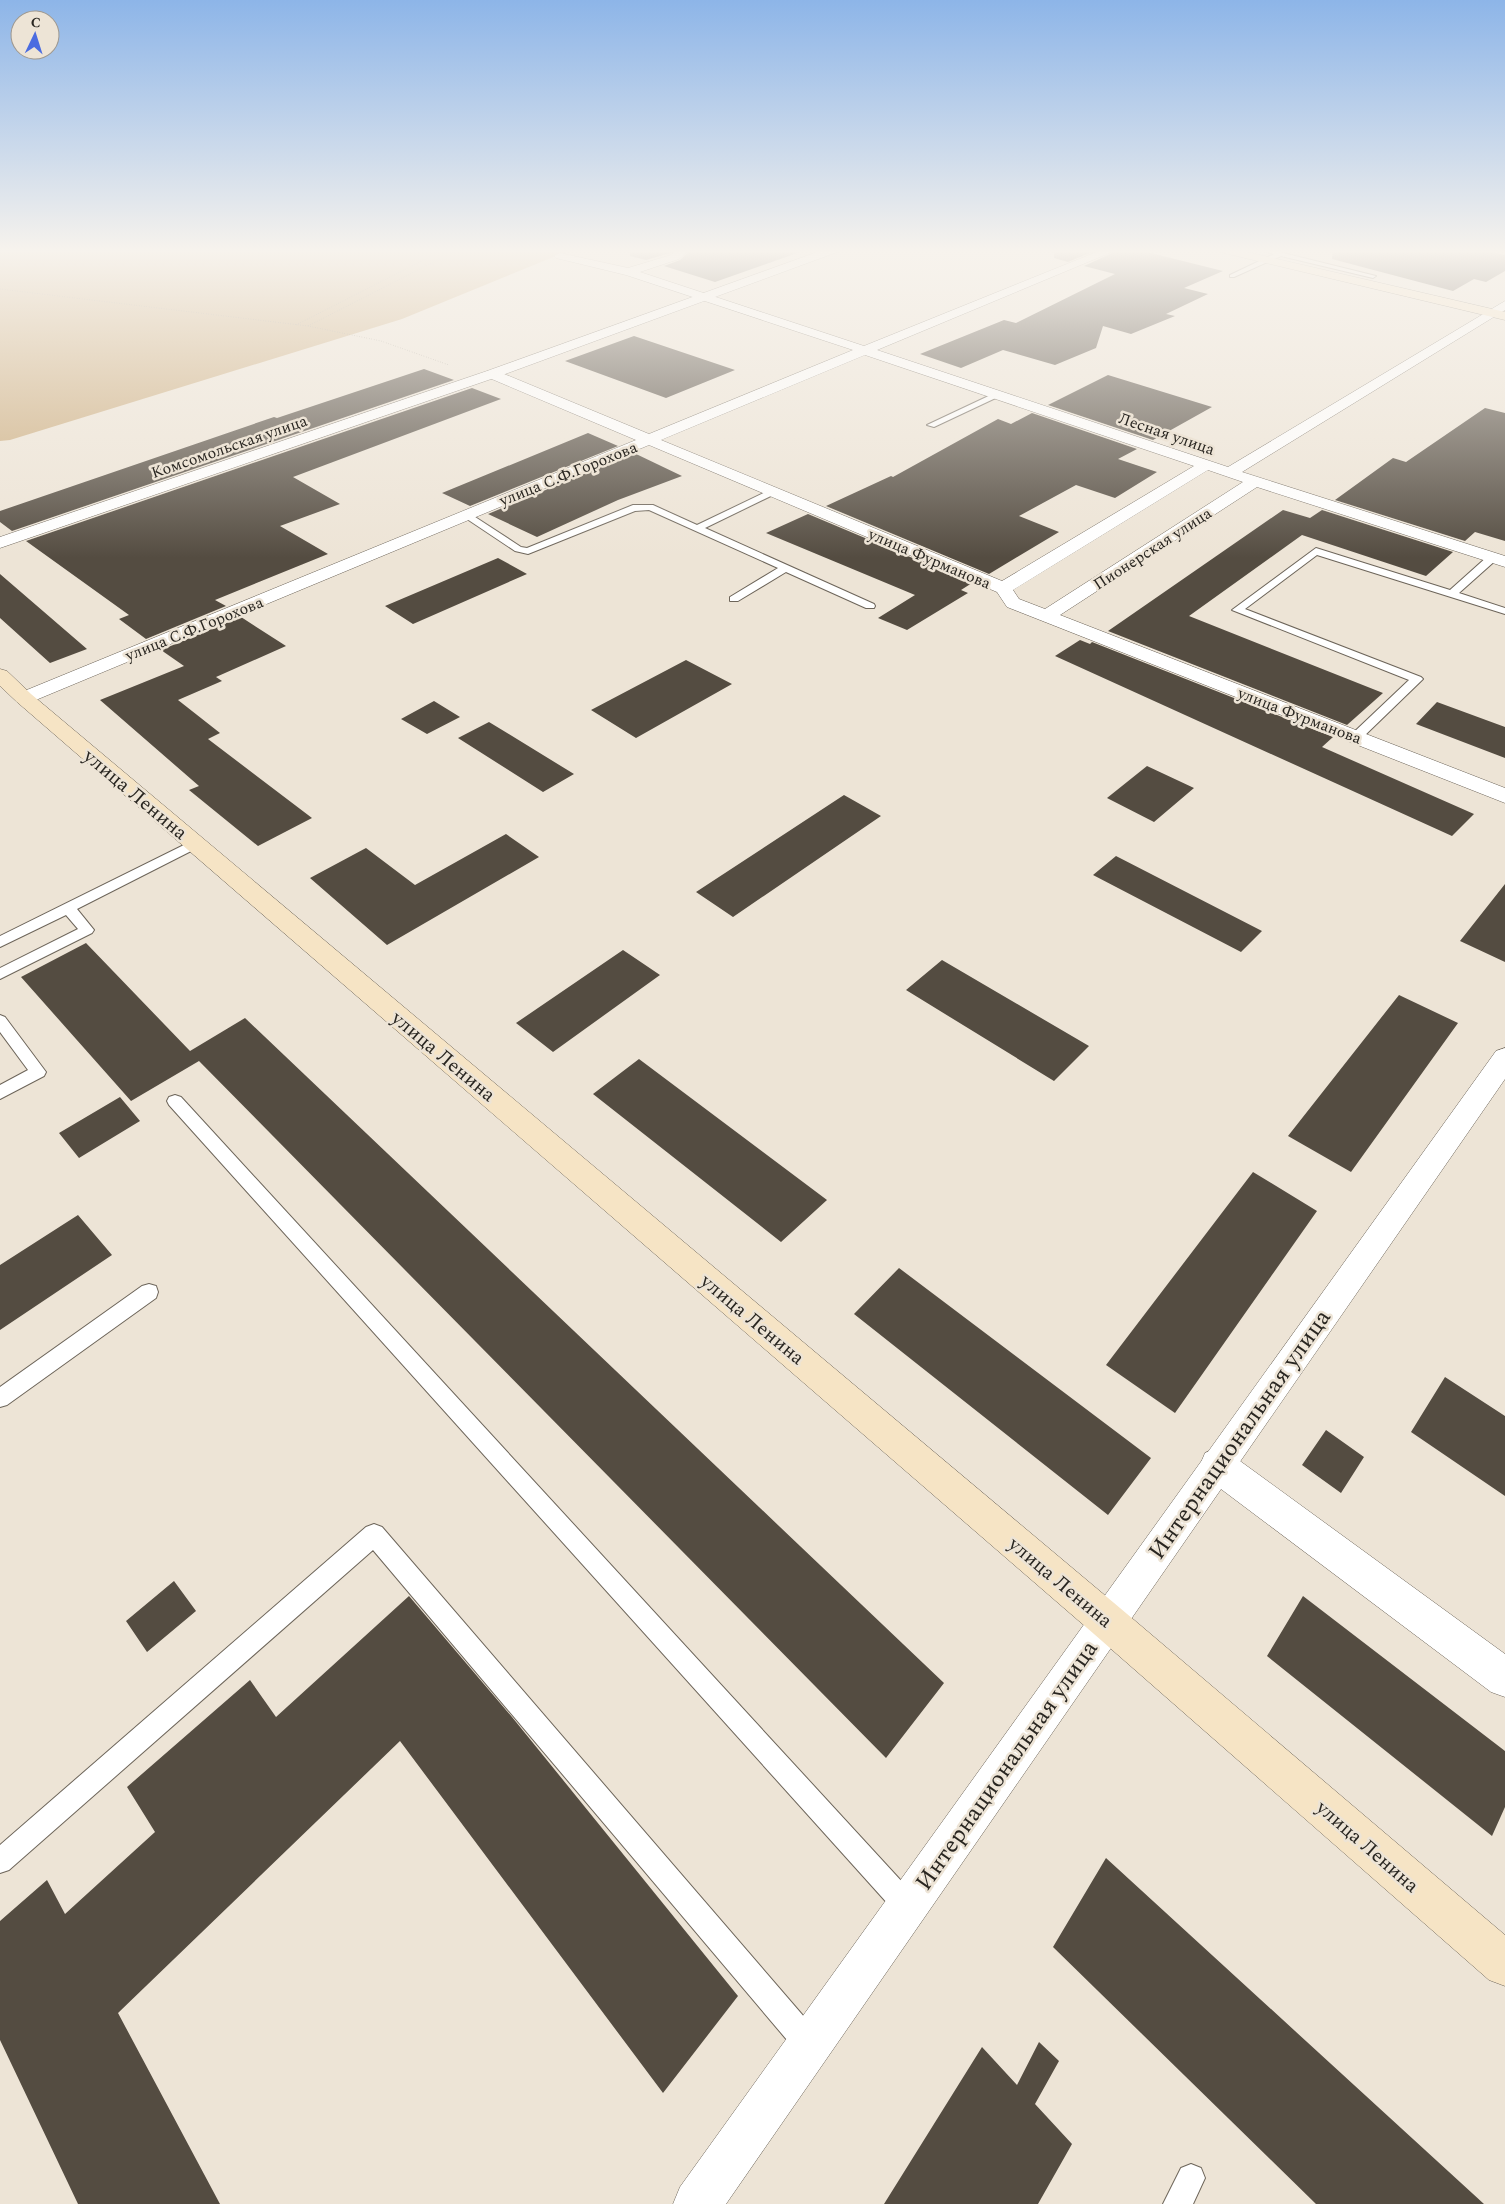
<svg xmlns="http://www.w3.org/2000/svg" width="1505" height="2204" font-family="Spectral,serif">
	<rect width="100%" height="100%" fill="#ede4d6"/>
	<path fill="#cbac7e" d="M0 249H573L402 319 10 440 0 441Z"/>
	<path fill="#544c41" d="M631 249H675L670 253 646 260 630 256Z
		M692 249H796L797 253 715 282 664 266 680 260Z
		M1055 249H1099L1068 262 1054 258Z
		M1121 249H1135L1223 271 1184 288 1208 294 1166 314 1175 316 1131 334 1103 326 1096 348 1055 365 1003 350 961 368 920 354 1004 320 1016 323 1115 274 1084 266Z
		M1333 249H1476L1505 255V271L1486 282 1474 279 1453 291 1332 259Z
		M634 336 735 370 666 398 565 361Z
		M424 369 454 380 12 531 0 522V511L274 417 277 418Z
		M1108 375 1212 407 1153 440 1048 405Z
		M472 388 501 399 293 477 340 504 280 526 328 554 215 600 226 606 146 639 119 619 129 615 26 541Z
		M1485 408 1505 413V541L1475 532 1465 541 1335 500 1393 458 1406 462Z
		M1032 413 1137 449 1118 459 1157 472 1115 498 1076 485 1019 516 1059 532 989 574 826 506 891 476 893 477 998 419 1011 424Z
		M588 433 618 446 470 506 442 493Z
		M634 453 682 476 618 500 537 537 488 514Z
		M1283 510 1310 518 1322 510 1453 552 1426 576 1302 535 1189 616 1383 693 1347 725 1108 631Z
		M808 514 972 583 961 590 968 593 907 630 878 618 915 595 766 533Z
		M498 558 527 574 413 624 385 606Z
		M0 574 87 649 50 663 0 618Z
		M241 617 286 646 216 677 222 681 178 700 220 733 208 739 312 818 258 846 189 790 199 786 100 700 184 666 161 650Z
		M1080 640 1090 644 1092 642 1333 737 1322 747 1474 814 1452 836 1055 656Z
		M686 660 732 684 636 738 591 710Z
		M434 701 460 717 427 734 401 719Z
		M1437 702 1505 727V758L1416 724Z
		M489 722 574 774 543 792 458 738Z
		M1147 766 1194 788 1154 822 1107 798Z
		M844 795 881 816 733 917 696 892Z
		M506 834 539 857 387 945 310 878 366 848 415 885Z
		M1116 856 1262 931 1241 952 1093 875Z
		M1505 884V962L1460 941Z
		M86 943 190 1051 245 1018 944 1683 886 1758 199 1061 131 1101 21 977Z
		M623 950 660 975 553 1052 516 1023Z
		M942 960 1089 1046 1054 1081 906 990Z
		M1399 995 1458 1023 1351 1172 1288 1136Z
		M639 1059 827 1200 781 1242 593 1094Z
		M120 1097 140 1121 79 1158 59 1133Z
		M1253 1172 1317 1211 1175 1413 1106 1365Z
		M78 1215 112 1255 0 1330V1265Z
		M899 1268 1151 1458 1108 1515 854 1314Z
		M1445 1377 1505 1416V1496L1411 1432Z
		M1326 1430 1364 1457 1341 1493 1302 1465Z
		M174 1581 196 1611 147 1652 126 1621Z
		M409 1596 512 1717 738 1996 663 2093 400 1741 118 2013 220 2204H78L0 2040V1921L47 1880 65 1914 155 1832 127 1787 250 1680 276 1717Z
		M1303 1596 1505 1751V1807L1492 1836 1267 1656Z
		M1106 1858 1484 2204H1316L1053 1947Z
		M1039 2042 1059 2061 1035 2104 1072 2144 1038 2204H884L982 2047 1017 2085Z"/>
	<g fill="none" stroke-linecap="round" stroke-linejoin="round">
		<defs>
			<path id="service" d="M1256 249H1267L1376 276 1373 278 1281 256 1234 277H1230V275L1274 254Z
				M995 393 1002 395 934 427 927 425Z
				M772 489 775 490V494L705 528 874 604 875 606 874 608H866L786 572 738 601H730V597L778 568 649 510 635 511 528 554 515 551 461 515 463 513H469L521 547 527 548 633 505H653L697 525Z
				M1316 548 1450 590 1488 556H1496V560L1459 593 1505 608V614L1317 555 1245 609 1421 677 1423 679 1421 681 1360 740H1352L1350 737 1352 734 1409 680 1232 610Z
				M194 840 199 841 201 844 199 847 77 909 94 930 92 933 0 979V968L78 929 66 915 0 947V936Z
				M0 1015 5 1017 46 1072 44 1076 0 1099V1085L28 1070 0 1032Z
				M175 1095 181 1097 916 1897 920 1906 916 1915 907 1919 898 1915 169 1105 167 1101 169 1097Z
				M149 1284 156 1286 158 1292 156 1298 7 1405 0 1407V1387L142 1286Z
				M374 1524 382 1527 818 2033 822 2043 818 2053 808 2057 798 2053 373 1550 9 1870 0 1873V1845L366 1527Z
				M1191 2164 1201 2168 1205 2178 1193 2204H1163L1181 2168Z"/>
			<path id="minor" d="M678 249H690L679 259 640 272 864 346 1104 249H1119L877 350 1228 467 1505 301V310L1242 472 1505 556V567L1257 487 1060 615 1505 788V803L1007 607 997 592 649 445 31 702 24 704 17 702 14 698 17 694 636 440 487 377 485 374 487 371H497L649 434 853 350 626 275 556 258 554 256 560 253 628 268 671 255ZM865 355 1194 466 1002 581 661 440ZM1208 470 1243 482 1045 609 1019 599 1013 590Z
				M1217 1448 1229 1453 1505 1654V1697L1491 1692 1205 1477 1200 1465 1205 1453Z"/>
			<path id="tertiary" d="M826 249H841L840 251 497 377 0 548V537L487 371Z
				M1505 1048V1079L726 2204H673L680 2187 1496 1051Z"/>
			<path id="secondary" d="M1215 249H1234L1505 312V320L1220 252Z
				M0 669 7 671 31 694 1120 1608 1505 1935V1986L1489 1980 1094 1634 17 702 0 686Z"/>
		</defs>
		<use href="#service" stroke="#6d655a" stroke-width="2"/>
		<use href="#minor" stroke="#6d655a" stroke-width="1"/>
		<use href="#tertiary" stroke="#6d655a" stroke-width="1"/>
		<use href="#secondary" stroke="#6d655a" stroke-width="1"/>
		<path stroke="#908a80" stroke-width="1" stroke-dasharray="0.5 2" stroke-linecap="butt" d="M514 249 538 254
			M0 289 308 326 381 341 449 365
			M296 325 445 249
			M308 326 459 249"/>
		<use href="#service" fill="#fff" fill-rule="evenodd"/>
		<use href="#minor" fill="#fff" fill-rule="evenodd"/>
		<use href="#tertiary" fill="#fff" fill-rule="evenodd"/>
		<use href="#secondary" fill="#f6e4c5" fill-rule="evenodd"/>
	</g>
	<linearGradient id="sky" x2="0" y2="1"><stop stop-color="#8db5e8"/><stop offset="0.45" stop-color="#f7f3ed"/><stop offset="1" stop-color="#f7f3ed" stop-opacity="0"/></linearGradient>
	<rect width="1505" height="558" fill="url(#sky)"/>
	<g text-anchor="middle" stroke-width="5" stroke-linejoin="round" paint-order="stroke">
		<g font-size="16" fill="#292621" stroke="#ede4d6">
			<text transform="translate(1167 433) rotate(19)" y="6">Лесная улица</text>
			<text transform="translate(229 446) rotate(-19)" y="6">Комсомольская улица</text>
			<text transform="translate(568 473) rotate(-22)" y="6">улица С.Ф.Горохова</text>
			<text transform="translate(1152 548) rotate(-33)" y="6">Пионерская улица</text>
			<text transform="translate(930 558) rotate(23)" y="6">улица Фурманова</text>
			<text transform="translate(194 628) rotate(-22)" y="6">улица С.Ф.Горохова</text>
			<text transform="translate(1300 715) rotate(21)" y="6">улица Фурманова</text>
		</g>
		<g font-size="20" fill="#292621" stroke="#ede4d6">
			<text transform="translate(136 794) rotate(40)" y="7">улица Ленина</text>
			<text transform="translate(444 1056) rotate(40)" y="7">улица Ленина</text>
			<text transform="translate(753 1319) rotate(40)" y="7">улица Ленина</text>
			<text transform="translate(1061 1582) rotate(40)" y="7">улица Ленина</text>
			<text transform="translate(1368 1846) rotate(41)" y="7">улица Ленина</text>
		</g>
		<g font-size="24" fill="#292621" stroke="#ede4d6">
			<text transform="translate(1239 1434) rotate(-55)" y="8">Интернациональная улица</text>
			<text transform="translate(1006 1765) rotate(-55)" y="8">Интернациональная улица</text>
		</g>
	</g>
	<g transform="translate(35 35) rotate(4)"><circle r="24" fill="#ede4d6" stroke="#9f988e"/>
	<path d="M0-4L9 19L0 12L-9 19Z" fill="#4b6ce0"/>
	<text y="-8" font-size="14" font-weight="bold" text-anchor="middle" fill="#292621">С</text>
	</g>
</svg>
